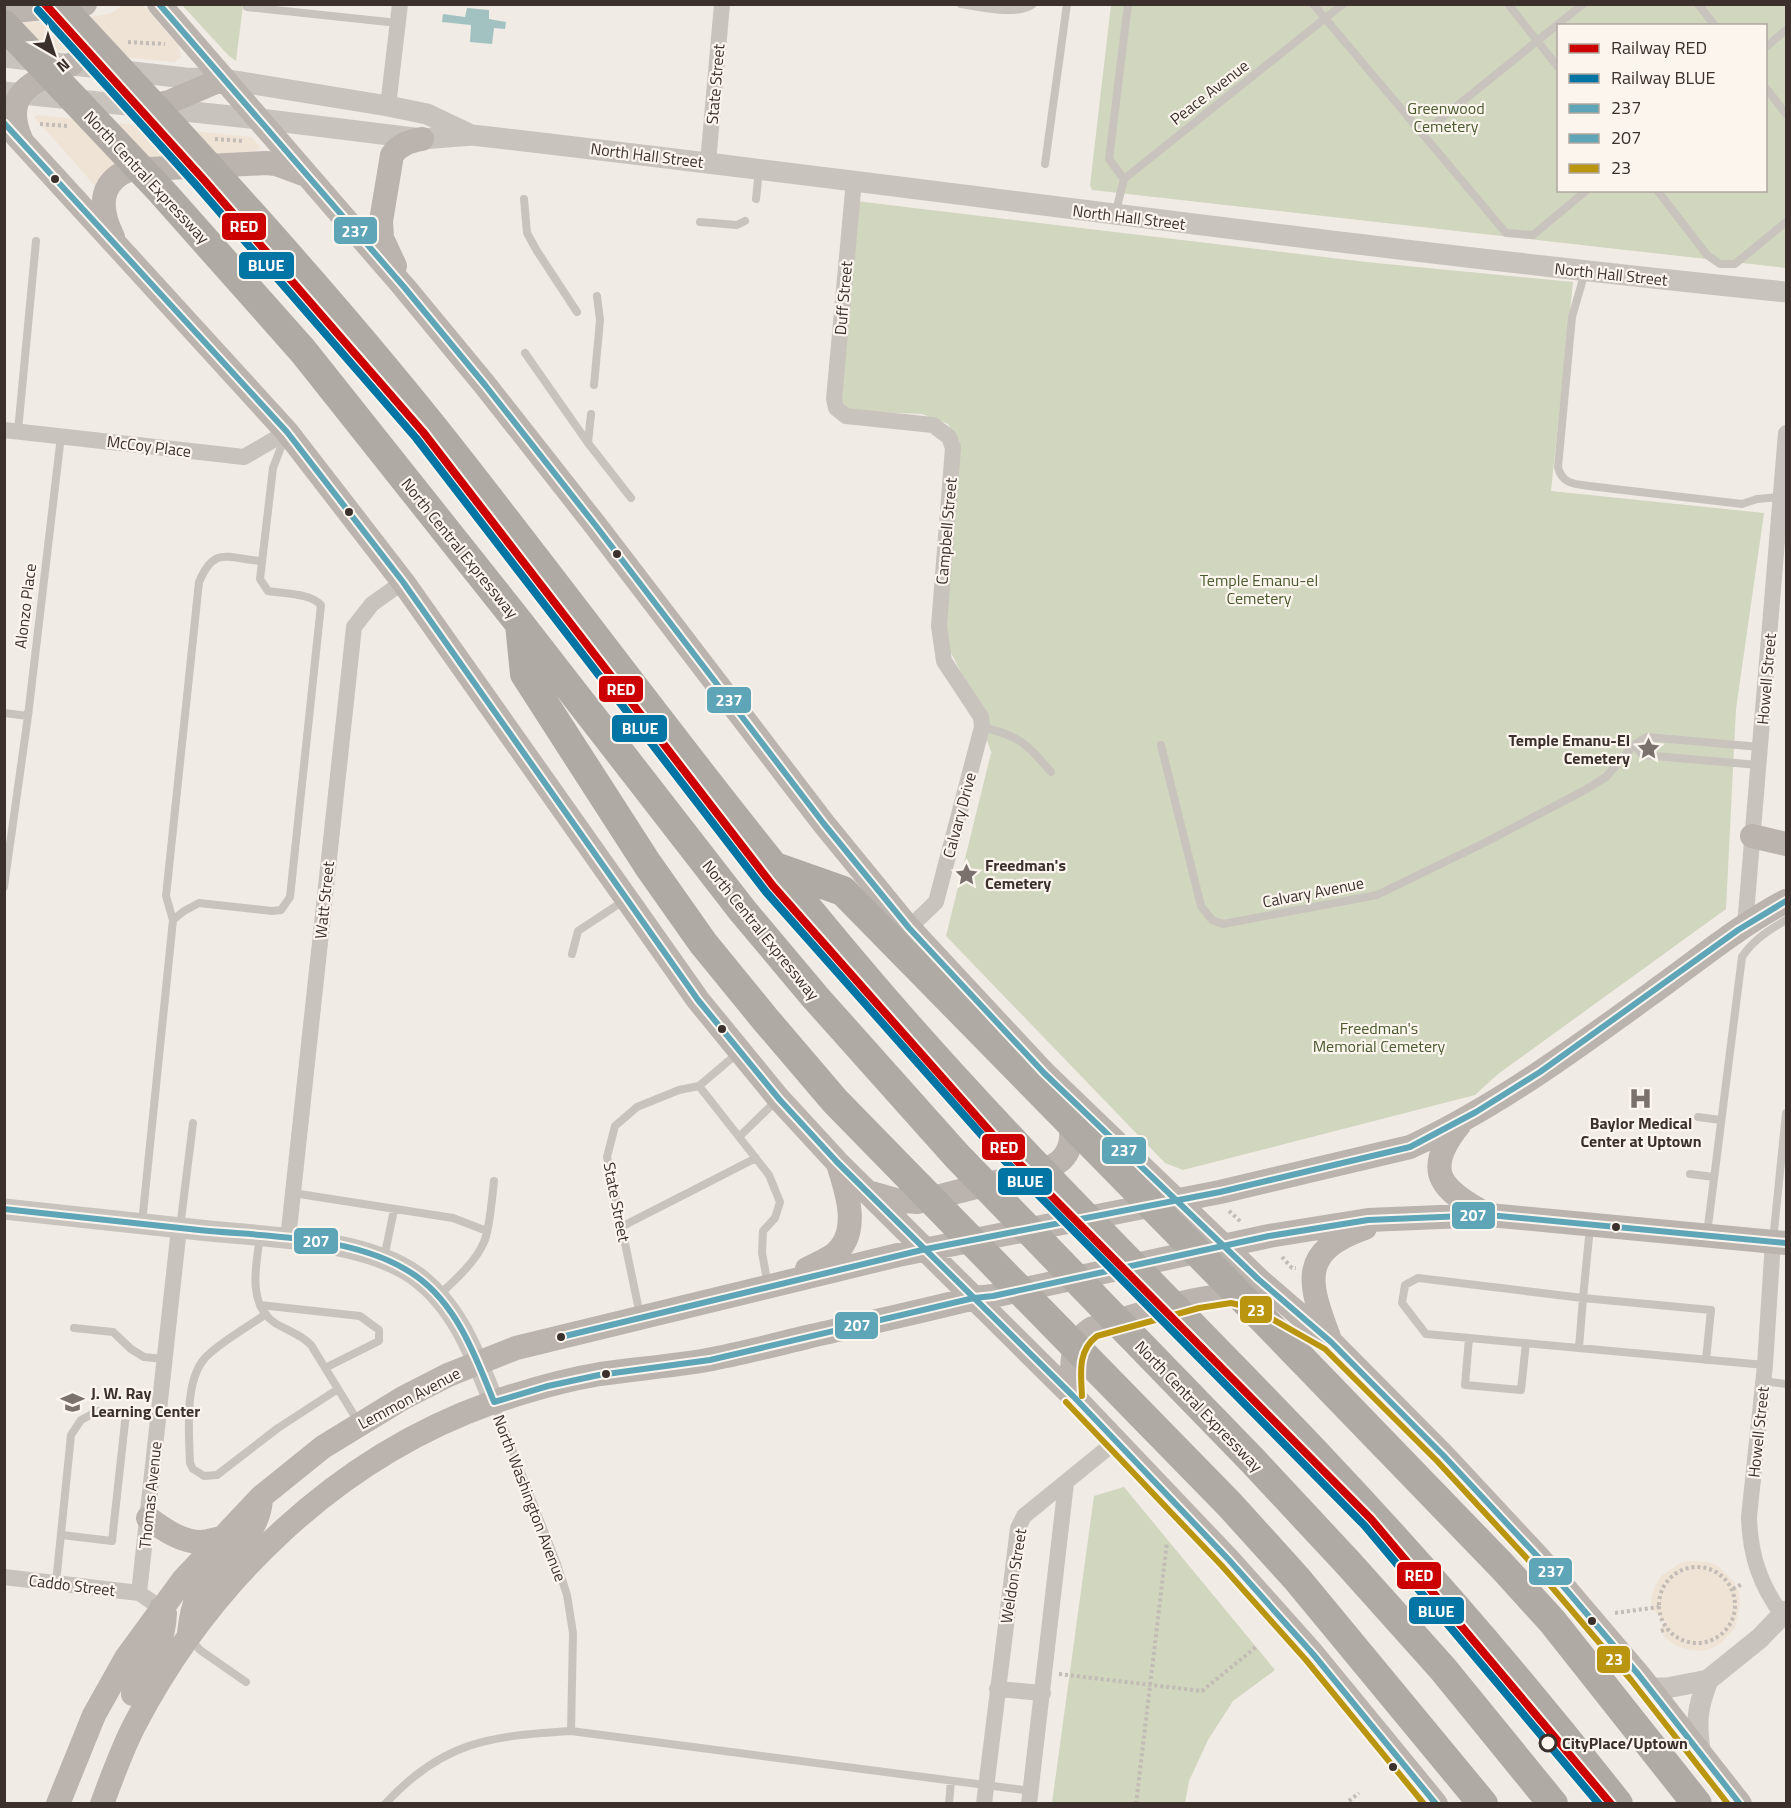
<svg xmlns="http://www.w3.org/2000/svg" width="1791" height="1808" font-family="'Titillium Web',sans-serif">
	<rect width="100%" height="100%" fill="#f0ebe5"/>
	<path fill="#d1d6bf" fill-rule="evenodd" d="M182 5H243L236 61 229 56Z
		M1111 5H1786V268L1092 190 1090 185ZM1558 26H1766V190H1558Z
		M856 201 1366 262 1573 282 1551 491 1764 513 1736 709 1726 909 1498 1074 1475 1095 1183 1170 1165 1163 946 936 991 753 992 754 963 676 948 647 946 623 959 442 948 424 922 414 853 411 844 405 841 399Z
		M1124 1487 1275 1670 1233 1701 1208 1740 1189 1781 1185 1803H1052L1094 1496Z"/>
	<path fill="#eee3d5" d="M123 5H143L178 45 181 57 174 62 5 45V24L82 19 112 13Z
		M38 115 251 137 261 148 252 152 125 161 97 188 34 117Z
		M1689 1561 1708 1562 1718 1566 1734 1582 1739 1593 1740 1604 1735 1628 1718 1646 1703 1651 1690 1650 1676 1646 1663 1636 1664 1634 1660 1629 1666 1623 1655 1611H1652L1651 1600 1654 1588 1661 1576 1680 1563Z"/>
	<path fill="#a1c2c1" d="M467 8 489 10V19L506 22 505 29 494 28 492 44 470 42 471 25 442 22 443 14 465 17Z"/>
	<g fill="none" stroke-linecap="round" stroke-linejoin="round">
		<path stroke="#c2bbb6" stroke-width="4" stroke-dasharray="3 3" stroke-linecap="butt" d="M128 42 165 44
			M40 124 67 126
			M215 139 243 141
			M1229 1211 1241 1222
			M1282 1257 1292 1268H1296
			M1659 1605a38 38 0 1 1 76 0a38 38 0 1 1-76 0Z
			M1733 1589 1742 1584
			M1615 1613 1659 1607
			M1661 1631 1667 1629
			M1059 1674 1202 1691 1256 1647
			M1349 1801 1359 1793
			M1136 1804 1167 1542"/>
		<path stroke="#c9c3be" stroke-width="8" d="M961 4C981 7 1017 16 1033 4
			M1313 4 1506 233 1533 235 1587 190
			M1508 4 1558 67
			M1698 4 1715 26
			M247 7 398 23
			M1766 47 1786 30
			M1766 88 1786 114
			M1422 134 1583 4
			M1045 164 1067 4
			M1124 179 1109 159 1128 4
			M1657 190 1707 255 1720 264H1735L1786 222
			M524 199 527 233 537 251 577 312
			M756 199 759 170
			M1115 215 1124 179 1343 4
			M700 222 737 225 745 221
			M1585 272 1572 317 1558 467C1562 484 1574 484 1589 486L1742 504 1757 499 1781 497
			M525 353 588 443 631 498
			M594 385 600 320 597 296
			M18 431 36 241
			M588 443 591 414
			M4 713 28 716
			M982 727C1020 736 1026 743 1051 772
			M1161 745 1201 906 1212 920 1223 924 1377 895 1484 843 1585 790 1606 777 1634 745 1647 737 1760 747
			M1634 745 1643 755 1758 765
			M4 887 28 716 61 436
			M173 920 166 896 199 582C214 546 227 558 260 561
			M572 954 578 931 625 900
			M699 1086 769 1175 780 1202 775 1218 763 1231 762 1253 768 1285
			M1698 1117 1721 1120
			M740 1136 776 1101
			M1690 1174 1714 1177
			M293 1193 453 1218 487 1231
			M142 1223 173 920 184 911 199 903 272 911 281 910 290 897 321 605C310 593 284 594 268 591L260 579 273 468 286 434
			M621 1227 756 1158
			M1590 1227 1583 1298 1418 1278 1405 1285 1402 1303 1426 1334 1765 1365
			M180 1228 193 1123
			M1707 1234 1742 957C1753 940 1769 930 1786 920
			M260 1237C256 1264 247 1305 275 1323 288 1331 301 1334 311 1345L359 1423
			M1773 1241 1786 1113
			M384 1258 394 1210
			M438 1296C454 1281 475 1263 484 1242 490 1229 492 1197 494 1181
			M260 1305 360 1316 379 1330V1341L325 1368
			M266 1314C249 1326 217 1344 205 1358 184 1381 189 1433 190 1463L193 1469 204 1476 217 1475 278 1428 338 1389
			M640 1315 607 1157 615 1126 637 1107 679 1090 699 1086 739 1052
			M74 1328 113 1332 131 1349 144 1357 164 1359
			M1469 1338 1465 1385 1521 1390 1526 1343
			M1579 1348 1583 1298 1711 1310 1706 1360
			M1763 1381 1786 1384
			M494 1403 557 1564 567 1595 573 1633 571 1731
			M62 1535 112 1541 126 1413
			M56 1583 71 1435 81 1420 98 1411 159 1417
			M191 1640 200 1650 246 1682
			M385 1804C443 1741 490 1736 571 1731L1031 1791
			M949 1804 951 1781"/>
		<path stroke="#c9c3be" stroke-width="16" d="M388 106 400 4
			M708 163 722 4
			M854 180 834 399 836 408 846 416 933 425 949 437 953 448 939 626 944 661 981 717 982 727 936 902 909 928
			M4 430 244 457 287 432
			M1745 926 1786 433
			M288 1239 354 627 372 604 403 582
			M1773 1241 1765 1365 1749 1517C1750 1555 1760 1585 1783 1616
			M4 1577 139 1593
			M161 1608 139 1593 179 1228
			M997 1689 1043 1693
			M984 1804 1018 1528 1024 1516 1115 1442
			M1029 1804 1066 1483"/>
		<path stroke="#c9c3be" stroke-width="21" d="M4 57 185 78 223 79 388 106 427 114 469 134
			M4 92 260 119 422 139 472 135C910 185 1347 248 1786 292
			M4 1209C70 1216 135 1223 200 1230 263 1237 364 1238 416 1276 458 1307 475 1356 494 1402
			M1649 1688H1667L1708 1680 1760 1638 1786 1611
			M1700 1751C1696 1720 1697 1709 1708 1680"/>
		<path stroke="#bab3ae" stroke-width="24" d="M159 4 404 287 485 385 596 526 824 824 909 928 1044 1073 1258 1279 1331 1342 1443 1455 1540 1559 1638 1674 1740 1804
			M4 12 85 4
			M146 107 169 102 223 79
			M4 122 287 432 403 582 698 1000 779 1099 837 1162 1073 1396 1229 1560 1313 1654 1436 1804
			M21 139C0 91 36 81 72 64
			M113 237C100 211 97 183 129 170L266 163 276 164 306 175
			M395 266 382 238 381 221 392 155C400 144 410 141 422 139
			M1752 836 1786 844
			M1460 1124C1421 1172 1441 1190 1488 1215
			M868 1192 896 1200 917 1202 1043 1170C1048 1168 1055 1165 1060 1161 1074 1149 1074 1127 1065 1112
			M807 1269C815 1265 824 1261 832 1256 862 1235 847 1192 838 1164
			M1329 1337C1308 1282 1299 1251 1365 1228
			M1073 1396C1072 1371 1067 1343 1093 1328 1131 1318 1215 1287 1250 1298
			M148 1518C163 1529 181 1542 201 1542 208 1542 215 1539 221 1538
			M189 1634C191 1614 195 1596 207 1580 228 1551 257 1539 261 1500
			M133 1694C149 1666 164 1645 165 1613L161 1608
			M58 1804 94 1715 126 1658 183 1580 261 1497 323 1447 403 1398 448 1375 516 1348 898 1255 1220 1192 1410 1147C1500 1105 1582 1044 1663 985 1703 956 1742 924 1786 901
			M102 1804C112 1777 122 1749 135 1724 210 1580 337 1458 491 1403 526 1391 564 1380 600 1374 636 1369 672 1366 707 1360 740 1354 774 1345 807 1337 863 1324 919 1312 974 1298L993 1296 1269 1236 1368 1220 1489 1215 1786 1243"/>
		<path stroke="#afaaa4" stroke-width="30" d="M58 4C186 141 314 279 431 425 583 616 724 814 884 999 1022 1159 1175 1305 1321 1459 1425 1569 1524 1684 1618 1804
			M4 25 162 192 303 351 520 624 742 910 815 997 957 1156 1253 1461 1349 1564 1443 1669 1553 1804
			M520 624 525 674 648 865 703 943 765 1019 835 1101 1230 1505 1297 1579 1483 1804
			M772 866 843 891 1265 1321 1502 1566 1552 1621 1697 1804"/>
		<defs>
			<path id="bus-1" d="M159 4 404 287 485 385 596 526 824 824 909 928 1044 1073 1258 1279 1331 1342 1443 1455 1540 1559 1638 1674 1740 1804
				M4 123 287 432 403 582 698 1000 779 1099 837 1162 1073 1396 1229 1560 1313 1654 1436 1804"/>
			<path id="bus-2" d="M4 1209C69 1216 134 1223 199 1230 268 1237 358 1235 416 1276 457 1305 476 1357 494 1402L548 1386 599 1375 710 1360 974 1298 993 1296 1269 1236 1368 1220 1489 1215 1786 1243
				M561 1337 926 1249 1220 1192 1410 1147 1476 1112 1540 1072 1738 930 1786 901"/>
			<path id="bus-3" d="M1082 1396C1081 1374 1077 1351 1097 1336L1199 1308 1231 1303 1253 1308 1325 1349 1437 1461 1533 1565 1631 1680 1728 1804
				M1066 1402 1222 1566 1306 1660 1424 1804"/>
		</defs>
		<use href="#bus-1" stroke="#fbf5ee" stroke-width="10"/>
		<use href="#bus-2" stroke="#fbf5ee" stroke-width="10"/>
		<use href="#bus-3" stroke="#fbf5ee" stroke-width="10"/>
		<use href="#bus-1" stroke="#5fa5b8" stroke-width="6"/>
		<use href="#bus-2" stroke="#5fa5b8" stroke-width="6"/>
		<use href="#bus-3" stroke="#ba950f" stroke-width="6"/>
		<defs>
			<path id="rail-1" d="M45 4 204 180 423 432 773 886 1008 1152 1371 1519 1611 1804"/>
			<path id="rail-2" d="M38 10 197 186 416 438 766 892 1002 1158 1364 1525 1599 1804"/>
		</defs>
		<use href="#rail-1" stroke="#fbf5ee" stroke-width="12"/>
		<use href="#rail-2" stroke="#fbf5ee" stroke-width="12"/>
		<use href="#rail-1" stroke="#c00" stroke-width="8"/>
		<use href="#rail-2" stroke="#0275a4" stroke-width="8"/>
	</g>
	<defs>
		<symbol id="sight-bare" viewBox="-9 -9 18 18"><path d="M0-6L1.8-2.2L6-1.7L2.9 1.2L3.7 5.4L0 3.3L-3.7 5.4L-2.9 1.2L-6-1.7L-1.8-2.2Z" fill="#7a716c" stroke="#fbf5ee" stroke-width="2.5" paint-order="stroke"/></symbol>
		<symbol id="hospital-bare" viewBox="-9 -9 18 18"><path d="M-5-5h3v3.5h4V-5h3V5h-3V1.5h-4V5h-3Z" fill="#7a716c" stroke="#fbf5ee" stroke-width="2.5" paint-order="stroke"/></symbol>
		<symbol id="school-bare" viewBox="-9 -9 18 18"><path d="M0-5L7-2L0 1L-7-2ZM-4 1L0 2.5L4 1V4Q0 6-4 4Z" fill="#7a716c" stroke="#fbf5ee" stroke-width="2.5" paint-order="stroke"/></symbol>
	</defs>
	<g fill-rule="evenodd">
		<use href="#sight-bare" x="1632" y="732" width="33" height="33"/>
		<use href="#sight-bare" x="950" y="858" width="33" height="33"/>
		<use href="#hospital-bare" x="1624" y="1082" width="33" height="33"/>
		<use href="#school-bare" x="56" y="1386" width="33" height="33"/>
	</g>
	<g fill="#3b302b" stroke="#fbf5ee" stroke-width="2">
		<circle cx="55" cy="179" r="5"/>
		<circle cx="349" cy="512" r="5"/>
		<circle cx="617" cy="554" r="5"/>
		<circle cx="722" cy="1029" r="5"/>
		<circle cx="1616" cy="1227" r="5"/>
		<circle cx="561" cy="1337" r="5"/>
		<circle cx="606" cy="1374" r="5"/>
		<circle cx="1592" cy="1621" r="5"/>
		<circle cx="1393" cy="1767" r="5"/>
	</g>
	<circle fill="#fbf5ee" stroke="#3b302b" stroke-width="3" cx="1548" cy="1743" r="8"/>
	<g text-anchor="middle" stroke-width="4.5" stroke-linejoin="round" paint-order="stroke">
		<g font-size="16" fill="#3b302b" stroke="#fbf5ee">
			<text transform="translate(715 84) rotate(-85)" y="6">State Street</text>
			<text transform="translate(1209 92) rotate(-38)" y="6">Peace Avenue</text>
			<text transform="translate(647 155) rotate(7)" y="6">North Hall Street</text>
			<text transform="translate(147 177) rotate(47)" y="6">North Central Expressway</text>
			<text transform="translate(1129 217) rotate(7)" y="6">North Hall Street</text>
			<text transform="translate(1611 274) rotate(6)" y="6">North Hall Street</text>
			<text transform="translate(843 298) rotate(-85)" y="6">Duff Street</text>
			<text transform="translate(149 446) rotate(7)" y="6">McCoy Place</text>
			<text transform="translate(946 531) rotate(-85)" y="6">Campbell Street</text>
			<text transform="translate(460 548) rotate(51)" y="6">North Central Expressway</text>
			<text transform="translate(25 606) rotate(-83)" y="6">Alonzo Place</text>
			<text transform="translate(1766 679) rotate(-85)" y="6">Howell Street</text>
			<text transform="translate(959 815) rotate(-75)" y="6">Calvary Drive</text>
			<text transform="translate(1313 892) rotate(-11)" y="6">Calvary Avenue</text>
			<text transform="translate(324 900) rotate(-84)" y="6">Watt Street</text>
			<text transform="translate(761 930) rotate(51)" y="6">North Central Expressway</text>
			<text transform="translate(617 1202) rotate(79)" y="6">State Street</text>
			<text transform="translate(409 1398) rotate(-28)" y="6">Lemmon Avenue</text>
			<text transform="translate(1199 1406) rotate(46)" y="6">North Central Expressway</text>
			<text transform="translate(1758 1432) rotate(-84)" y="6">Howell Street</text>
			<text transform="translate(150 1495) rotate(-84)" y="6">Thomas Avenue</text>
			<text transform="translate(530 1498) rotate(69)" y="6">North Washington Avenue</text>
			<text transform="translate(1013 1576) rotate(-81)" y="6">Weldon Street</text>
			<text transform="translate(72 1585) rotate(7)" y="6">Caddo Street</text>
		</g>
		<g font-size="16" fill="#4a5a2e" stroke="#fbf5ee">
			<text x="1446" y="114">Greenwood<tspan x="1446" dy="18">Cemetery</tspan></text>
			<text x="1259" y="586">Temple Emanu-el<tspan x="1259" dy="18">Cemetery</tspan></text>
			<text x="1379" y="1034">Freedman's<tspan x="1379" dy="18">Memorial Cemetery</tspan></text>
		</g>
		<g font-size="16" font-weight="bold" fill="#3b302b" stroke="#fbf5ee" text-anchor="start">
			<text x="1630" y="746" text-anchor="end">Temple Emanu-El<tspan x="1630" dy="18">Cemetery</tspan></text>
			<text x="985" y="871">Freedman's<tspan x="985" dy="18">Cemetery</tspan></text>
			<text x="1641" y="1129" text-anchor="middle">Baylor Medical<tspan x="1641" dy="18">Center at Uptown</tspan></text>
			<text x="91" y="1399">J. W. Ray<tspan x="91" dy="18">Learning Center</tspan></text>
		</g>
		<g font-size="16" font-weight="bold" fill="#3b302b" stroke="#fbf5ee" text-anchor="start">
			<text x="1562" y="1749">CityPlace/Uptown</text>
		</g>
	</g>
	<g stroke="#fbf5ee" stroke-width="2">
		<rect x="221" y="212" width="46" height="29" rx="6" fill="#c00"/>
		<rect x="333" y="216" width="45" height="29" rx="6" fill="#5fa5b8"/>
		<rect x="238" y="251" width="57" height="29" rx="6" fill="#0275a4"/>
		<rect x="598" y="675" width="46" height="28" rx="6" fill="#c00"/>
		<rect x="706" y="686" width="46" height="28" rx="6" fill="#5fa5b8"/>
		<rect x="611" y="714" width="57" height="29" rx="6" fill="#0275a4"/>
		<rect x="981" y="1133" width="45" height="28" rx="6" fill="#c00"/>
		<rect x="1101" y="1136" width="46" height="29" rx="6" fill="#5fa5b8"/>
		<rect x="997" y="1167" width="56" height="29" rx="6" fill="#0275a4"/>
		<rect x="1451" y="1201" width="45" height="29" rx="6" fill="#5fa5b8"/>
		<rect x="293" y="1227" width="46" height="28" rx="6" fill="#5fa5b8"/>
		<rect x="1239" y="1295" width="34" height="29" rx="6" fill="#ba950f"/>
		<rect x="834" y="1311" width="45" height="29" rx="6" fill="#5fa5b8"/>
		<rect x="1528" y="1557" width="45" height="29" rx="6" fill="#5fa5b8"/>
		<rect x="1396" y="1561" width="46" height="29" rx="6" fill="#c00"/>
		<rect x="1408" y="1596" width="57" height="29" rx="6" fill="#0275a4"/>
		<rect x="1596" y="1645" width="35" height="29" rx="6" fill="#ba950f"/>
	</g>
	<g font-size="16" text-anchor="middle" font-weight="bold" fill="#fff">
		<text x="244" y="232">RED</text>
		<text x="355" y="237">237</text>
		<text x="266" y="271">BLUE</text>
		<text x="621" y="695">RED</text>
		<text x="729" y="706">237</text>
		<text x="640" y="734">BLUE</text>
		<text x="1004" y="1153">RED</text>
		<text x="1124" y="1156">237</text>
		<text x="1025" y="1187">BLUE</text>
		<text x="1473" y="1221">207</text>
		<text x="316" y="1247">207</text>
		<text x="1256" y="1316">23</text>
		<text x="857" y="1331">207</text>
		<text x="1551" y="1577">237</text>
		<text x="1419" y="1581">RED</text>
		<text x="1436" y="1617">BLUE</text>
		<text x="1614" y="1665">23</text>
	</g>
	<rect width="1791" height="1808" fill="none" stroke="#3b302b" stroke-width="12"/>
	<rect x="1557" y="24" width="210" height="168" fill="#fbf5ee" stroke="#aea6a0" stroke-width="1.5"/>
	<rect x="1569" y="44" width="30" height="9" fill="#cc0000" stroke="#aea6a0" stroke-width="1.5"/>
	<text x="1611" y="54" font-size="18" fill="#3b302b">Railway RED</text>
	<rect x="1569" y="74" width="30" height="9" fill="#0275a4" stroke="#aea6a0" stroke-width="1.5"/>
	<text x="1611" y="84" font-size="18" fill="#3b302b">Railway BLUE</text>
	<rect x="1569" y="104" width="30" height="9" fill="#5fa5b8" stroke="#aea6a0" stroke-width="1.5"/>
	<text x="1611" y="114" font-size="18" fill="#3b302b">237</text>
	<rect x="1569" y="134" width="30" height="9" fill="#5fa5b8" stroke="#aea6a0" stroke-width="1.5"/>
	<text x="1611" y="144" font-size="18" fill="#3b302b">207</text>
	<rect x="1569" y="164" width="30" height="9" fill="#ba950f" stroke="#aea6a0" stroke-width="1.5"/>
	<text x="1611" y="174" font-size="18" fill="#3b302b">23</text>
	<g transform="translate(54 54) rotate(141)" stroke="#fbf5ee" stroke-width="4.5" paint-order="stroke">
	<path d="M0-4.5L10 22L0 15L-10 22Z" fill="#3b302b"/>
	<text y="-9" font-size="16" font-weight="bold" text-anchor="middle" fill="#3b302b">N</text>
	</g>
</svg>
